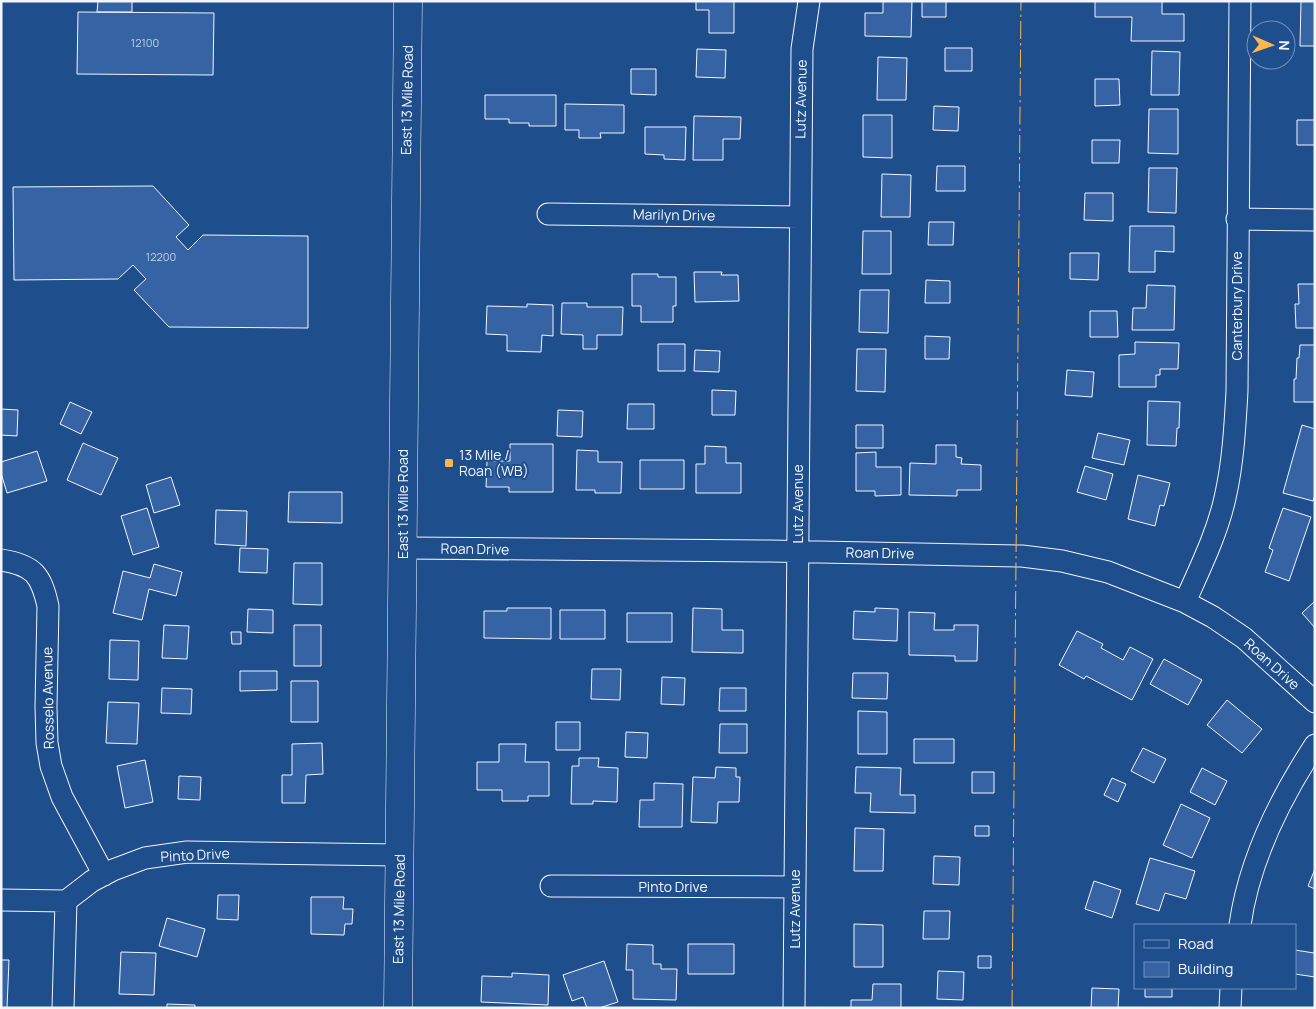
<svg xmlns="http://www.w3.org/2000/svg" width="1316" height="1009" font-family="Manrope,sans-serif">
	<rect width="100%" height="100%" fill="#1f4e8c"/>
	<path fill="#3563a3" stroke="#f2f6ff" d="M98 1H132V12H97Z
		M696 1H734V33H709V10H696Z
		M883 1H912L911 37 865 36V13H883Z
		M922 1H946V17H922Z
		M1095 1H1162V14H1184V41H1131L1132 17H1095Z
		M1301 1H1315V46H1300Z
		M78 12 214 13 213 75 77 74Z
		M945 48H972V71H945Z
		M697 49 726 50 725 78 696 77Z
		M1152 51 1180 52 1179 95H1151Z
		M878 57 907 58 906 100H877Z
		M631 69H656V95L631 94Z
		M1095 79H1119L1120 105 1095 106Z
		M485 95H556V126H529V123H509V119H485Z
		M565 104 624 105V133H600L601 138H579V130H565Z
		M934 106 959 107 958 131 933 130Z
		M1149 109H1178V154L1148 153Z
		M863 115H892V158L863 157Z
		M694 116 741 117 740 139H723V160H693Z
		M1297 120H1315V145H1297Z
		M645 127H686L685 160 664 159V155L645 154Z
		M1092 140H1120L1119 163H1092Z
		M937 166H965V191H936Z
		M1149 168H1177L1176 213 1148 212Z
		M882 174 911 175 910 217H881Z
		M153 186 189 225 176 237 188 250 203 235 308 236V328L169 327 134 290 146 279 133 265 118 279 14 280 13 187Z
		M1085 193H1113V221L1084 220Z
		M929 222H954L953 245H928Z
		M1130 226H1174V252L1155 251V272H1129Z
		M863 231H891V274H862Z
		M1070 253H1099L1098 280 1070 279Z
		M694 272H722L721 275H738L739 301 695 302Z
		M632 274H658V277H676V306H673V322H641V306H632Z
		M926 280 950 281V303H925Z
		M1298 284H1315V328H1296L1295 304H1299Z
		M1147 285 1175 286 1174 330H1132L1133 308H1146Z
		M860 290H889L888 333 859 332Z
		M562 303H587V307H623L622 335H597V349H583V335L561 334Z
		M527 304 553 305V336L542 335 541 352 507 351V335L486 334 487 306 527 307Z
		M1090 311H1117L1118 337H1090Z
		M925 336 950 337 949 359H925Z
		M1135 342 1179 343 1178 369H1160V375H1156V387H1119V355L1135 354Z
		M658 344H685V371H658Z
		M1300 345H1315V402H1294V379H1296L1297 358H1299Z
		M857 349H886L885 392 856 391Z
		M695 350 720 351 719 372 694 371Z
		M1067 370 1094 372 1092 397 1065 395Z
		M712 390 736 391 735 415H712Z
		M1148 401 1180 402 1179 428H1177L1176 446 1147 445Z
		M70 402 92 412 81 434 60 424Z
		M628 404H654V429H627Z
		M1 409 18 410 17 436 1 435Z
		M558 410 583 411 582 437 557 436Z
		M856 425H883V448H856Z
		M1302 425 1315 429V495L1313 501 1283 493Z
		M1098 433 1130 440 1124 465 1092 458Z
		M83 443 118 458 101 495 67 480Z
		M510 444H553V492H509V487H486L487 461H510Z
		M936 445H956V457L962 458 961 464 981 465V490H957V496L909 495 910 463 936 464Z
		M705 446 726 447V463H741V493H696V464H705Z
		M577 450 598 451V462H622L621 493H595V490H576Z
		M37 451 47 481 7 493 1 473V462Z
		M876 452V467H901V495L875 496V491H856V453Z
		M640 460H684V489H640Z
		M1085 466 1113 474 1106 500 1077 492Z
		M1138 475 1170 483 1164 506 1160 505 1155 526 1128 519Z
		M171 477 180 505 154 513 146 485Z
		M289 492H342V523L288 522Z
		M147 508 159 547 133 555 121 516Z
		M1283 508 1311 517 1289 581 1265 572 1273 550 1269 548Z
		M216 510 247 511 246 546 215 544Z
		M240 548 268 549 267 573 239 572Z
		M294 563H322V605L293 604Z
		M154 564 182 572 176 596 149 589 142 620 113 613 123 571 150 578Z
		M1315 601V628L1302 613Z
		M507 608H551V639L484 638V611H507Z
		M693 608 722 609V630H743V653L692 652Z
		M875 608 898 609 897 641 853 639 854 611 875 612Z
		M248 609 273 610V633L247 632Z
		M560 610H605V639H560Z
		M909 612 935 613 934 630H954V625H978L977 661H955V656L909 655Z
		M627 613H672V642H627Z
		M164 625 189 626 187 659 162 658Z
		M294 625H321V666H294Z
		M1077 631 1103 644 1101 648 1123 660 1130 647 1153 659 1132 700 1086 676 1084 679 1059 665Z
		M231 632H241V644H232Z
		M110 640 139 641 138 680 109 679Z
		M1164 659 1202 680 1188 705 1150 684Z
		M592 669H621L620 700 591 699Z
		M240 671H277V690L240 691Z
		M853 673H888L887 699 852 698Z
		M662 677 685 678 684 705 661 704Z
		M291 681H318V722H291Z
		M162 688 192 689 191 714 161 713Z
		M720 688H746V711H719Z
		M1227 700 1262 729 1242 753 1207 725Z
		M108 702 139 703 137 744 106 743Z
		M858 711 887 712V754H858Z
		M556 722H580V750H556Z
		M720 724H747V753H719Z
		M626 732 648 733 647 758 625 757Z
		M914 739H954V763H914Z
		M322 743 323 774 306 775 305 803H282V775H292V744Z
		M499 744H526L525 762H549V796H528V801H502V790H477V762H499Z
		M1143 748 1166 759 1154 783 1131 771Z
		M579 758H599L598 767 618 768 617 802 593 801V804H571L572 766H579Z
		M145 760 153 802 125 808 117 766Z
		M716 767 736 768V777H740L739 802H718L717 823 691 822 693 777 715 778Z
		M856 767 901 768 900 795H915V813L870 812 871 793H855Z
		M1202 768 1227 781 1215 805 1190 792Z
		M972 772H994V793H972Z
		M179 776 201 777 200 800 178 799Z
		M1112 778 1126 784 1118 802 1104 795Z
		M654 783 683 784 682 827H639L640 800H654Z
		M1181 804 1210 818 1192 858 1163 845Z
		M975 826H989V836H975Z
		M855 828 884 829 883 871H854Z
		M934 856 960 857 959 885 933 884Z
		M1150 858 1195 871 1186 899 1165 893 1159 911 1136 904Z
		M1315 869V889L1308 886Z
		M1094 881 1121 890 1112 918 1085 909Z
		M218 895H239L238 920 217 919Z
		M311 897H344L343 909H353L352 924H345L344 935 311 934Z
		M924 911H950L949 939H923Z
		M167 918 205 929 197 957 159 946Z
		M854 924 883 925V967H854Z
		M627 944 653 945V964H661V969H677L676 1000 633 999V970H626Z
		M688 944H734V974H688Z
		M1315 948V977L1295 974V950L1314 953Z
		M121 952 156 953 154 995 119 994Z
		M978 956H991V968H978Z
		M1 960H9L7 1008H1Z
		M604 961 618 1002 599 1008H587L583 997 572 1001 563 975Z
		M938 971 964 972 963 1000 937 999Z
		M512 973 549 975 548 1005 481 1002 482 976 512 977Z
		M873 984H901V1008H851V1000H872Z
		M1092 988 1119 989 1118 1008H1091Z
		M1145 988H1172V997H1145Z
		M167 1004 195 1005V1008H167Z"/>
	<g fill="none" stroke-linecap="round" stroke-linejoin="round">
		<defs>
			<path id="street" d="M548 214 800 217
				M1237 219 1315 220
				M403 548 770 551 1022 556 1062 561 1108 572 1185 602 1213 617 1244 638 1315 702
				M1 560C34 565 41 575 48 606L46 707 47 743 51 766 62 797 104 875
				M1185 602C1200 568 1217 534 1225 498 1233 463 1235 427 1237 391L1240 1
				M551 886 795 887
				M1 900 66 901 92 881 113 870 145 858 187 852 400 855
				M1240 925C1249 860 1279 800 1315 745
				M63 1008 66 901
				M794 1008 802 49 809 1
				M1230 1008 1231 988"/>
			<path id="secondary" d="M398 1008 408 1"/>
		</defs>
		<use href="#street" stroke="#f2f6ff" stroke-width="23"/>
		<use href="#secondary" stroke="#f2f6ff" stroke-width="29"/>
		<use href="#street" stroke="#1f4e8c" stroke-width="21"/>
		<use href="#secondary" stroke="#1f4e8c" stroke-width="28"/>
		<path stroke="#ffb74d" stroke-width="1" stroke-dasharray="18 4 2.5 4" stroke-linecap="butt" d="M1012 1008 1021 1"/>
	</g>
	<rect fill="#ffb74d" stroke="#1f4e8c" stroke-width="2" x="444" y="458" width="10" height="10" rx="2.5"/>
	<g text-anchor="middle" stroke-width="4" stroke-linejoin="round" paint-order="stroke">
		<g font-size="11" fill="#c3d1e8">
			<text x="145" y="47">12100</text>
			<text x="161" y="261">12200</text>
		</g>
		<g font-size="14" fill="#f2f6ff" stroke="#1f4e8c">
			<text transform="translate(801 99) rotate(-89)" y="5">Lutz Avenue</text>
			<text transform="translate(407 100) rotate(-89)" y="5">East 13 Mile Road</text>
			<text transform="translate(674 215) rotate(1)" y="5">Marilyn Drive</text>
			<text transform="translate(1237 306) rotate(-90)" y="5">Canterbury Drive</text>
			<text transform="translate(403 504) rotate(-90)" y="5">East 13 Mile Road</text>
			<text transform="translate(798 504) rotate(-90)" y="5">Lutz Avenue</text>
			<text transform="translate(475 549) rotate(1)" y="5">Roan Drive</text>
			<text transform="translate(880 553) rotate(1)" y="5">Roan Drive</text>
			<text transform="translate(1272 664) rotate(42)" y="5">Roan Drive</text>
			<text transform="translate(48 698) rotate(-91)" y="5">Rosselo Avenue</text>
			<text transform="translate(195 855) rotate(-3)" y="5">Pinto Drive</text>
			<text x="673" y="892">Pinto Drive</text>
			<text transform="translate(399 909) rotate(-89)" y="5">East 13 Mile Road</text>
			<text transform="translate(795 909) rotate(-90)" y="5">Lutz Avenue</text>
		</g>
		<g font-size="14" fill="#f2f6ff" stroke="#1f4e8c" text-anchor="start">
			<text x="459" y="460">13 Mile /<tspan x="459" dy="16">Roan (WB)</tspan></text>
		</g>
	</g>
	<rect width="1316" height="1009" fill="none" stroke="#f2f6ff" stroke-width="5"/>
	<rect x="1134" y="924" width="162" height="65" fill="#1f4e8c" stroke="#7391ba"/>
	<rect x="1144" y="940" width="25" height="8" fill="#1f4e8c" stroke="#7391ba"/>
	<text x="1178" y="949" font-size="15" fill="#f2f6ff">Road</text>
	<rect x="1144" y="962" width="25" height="15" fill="#3563a3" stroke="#7391ba"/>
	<text x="1178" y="974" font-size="15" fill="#f2f6ff">Building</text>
	<g transform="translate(1271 45) rotate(92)"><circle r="24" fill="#1f4e8c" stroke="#7391ba"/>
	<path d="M0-4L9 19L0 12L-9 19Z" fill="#ffb74d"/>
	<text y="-8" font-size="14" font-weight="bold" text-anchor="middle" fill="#f2f6ff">N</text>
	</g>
</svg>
